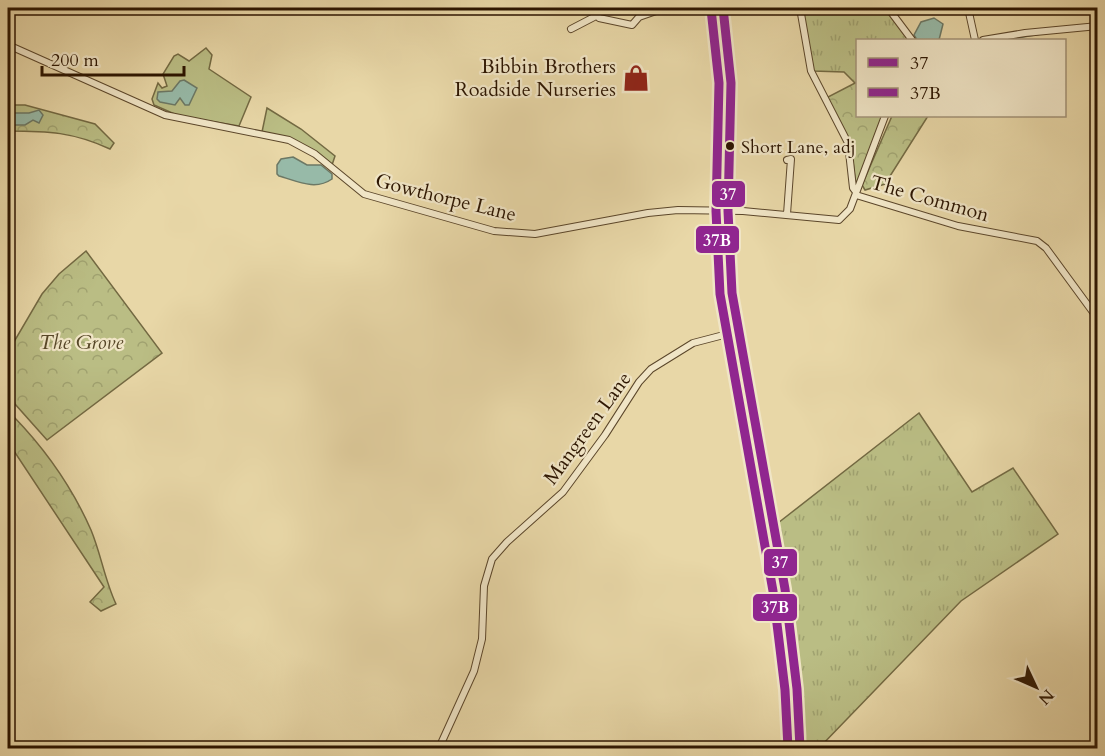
<svg xmlns="http://www.w3.org/2000/svg" width="1105" height="756" font-family="Cardo,serif">
	<defs>
		<pattern id="forest-crowns" width="20" height="18" patternUnits="userSpaceOnUse" patternTransform="scale(1.5)"><rect width="20" height="18" fill="#babd84"/><path d="M2 6a3 3 0 1 1 6 0M12 15a3 3 0 1 1 6 0" fill="none" stroke="#a0a270"/></pattern>
		<pattern id="park-tufts" width="24" height="20" patternUnits="userSpaceOnUse" patternTransform="scale(1.5)"><rect width="24" height="20" fill="#babd84"/><path d="M3 7l-1-3M5 7V3M7 7l1-3M15 17l-1-3M17 17v-4M19 17l1-3" fill="none" stroke="#a0a270"/></pattern>
	</defs>
	<rect width="100%" height="100%" fill="#e8d7a7"/>
	<filter id="stains"><feTurbulence type="fractalNoise" baseFrequency=".00333" numOctaves="4"/><feColorMatrix values="0 0 0 0 .2 0 0 0 0 .09 0 0 0 0 .02 0 0 0 .5 -.17"/></filter>
	<radialGradient id="worn" r=".72"><stop offset=".6" stop-color="#630" stop-opacity="0"/><stop offset="1" stop-color="#630" stop-opacity=".3"/></radialGradient>
	<path fill="#babd84" stroke="#736942" stroke-width="1.5" d="M206 48 212 55 209 69 251 97 239 126 179 116 154 105 152 99 158 83 162 88 167 86 163 74 174 56 178 54 189 61Z
		M267 108 301 129 335 156 332 165 289 138 262 132Z"/>
	<path fill="url(#forest-crowns)" stroke="#736942" stroke-width="1.5" d="M857 82 858 116H882L856 187 851 145 826 98Z
		M8 105H25L95 124 114 143 110 149C73 132 48 131 8 131Z
		M892 116H928L885 184 865 190 862 185Z
		M86 251 162 353 47 440 15 404 8 383V352L42 294 59 274Z
		M14 417C47 451 72 487 91 530 101 554 105 581 116 604L101 611 90 602 104 587 8 442V433Z"/>
	<path fill="url(#park-tufts)" stroke="#736942" stroke-width="1.5" d="M802 8H886L909 40H858L857 82 855 83 844 72 813 71Z
		M919 413 972 492 1013 468 1058 534 961 601 819 748H806L803 697 792 618 797 614 796 608 790 605 778 523Z"/>
	<path fill="#97baa8" stroke="#6c7865" stroke-width="1.5" d="M934 18 943 24 939 40H917L914 35 921 22Z
		M184 80 197 88 189 105H185L180 98 175 105 160 102 157 99 158 92 172 91 180 81Z
		M39 110 43 115 39 123 33 120 25 125H8V113H29Z
		M293 157 307 165H321L332 174V179C315 191 297 181 279 176L277 174V165L281 159Z"/>
	<g fill="none" stroke-linecap="round" stroke-linejoin="round">
		<path stroke="#6c7865" stroke-width="1.5" d="M1006 40 1041 34"/>
		<defs>
			<path id="street" d="M592 8 599 18 632 25 639 17 665 8
				M800 8 811 71 848 143 853 188 856 192
				M888 8 912 40
				M968 8 975 40
				M571 29 596 16
				M983 40 1025 33 1098 26
				M8 45 165 115 289 140 315 154 364 194 494 231 535 234 648 213 678 210 743 211 839 220 850 209 885 116
				M787 160 791 159 787 214
				M856 195 958 226 1037 241 1046 248 1098 319
				M439 748 474 671 482 639 484 586 492 559 507 542 563 492 605 435 639 382 651 369 693 343 739 331"/>
			<path id="secondary" d="M723 8 731 83 728 211 732 293 785 589 797 689 800 748"/>
		</defs>
		<use href="#street" stroke="#5b462a" stroke-width="8"/>
		<use href="#secondary" stroke="#2c1500" stroke-width="10"/>
		<use href="#street" stroke="#f0e5c6" stroke-width="6"/>
		<use href="#secondary" stroke="#f0e5c6" stroke-width="8"/>
		<defs>
			<path id="bus-1" d="M723 8 731 83 728 211 732 293 785 589 797 689 800 748"/>
			<path id="bus-2" d="M711 9 719 83 716 211 720 294 773 591 785 690 788 748"/>
		</defs>
		<use href="#bus-1" stroke="#f0e5c6" stroke-width="14"/>
		<use href="#bus-2" stroke="#f0e5c6" stroke-width="14"/>
		<use href="#bus-1" stroke="#90268f" stroke-width="9"/>
		<use href="#bus-2" stroke="#90268f" stroke-width="9"/>
	</g>
	<defs>
		<symbol id="shop-bare" viewBox="-9 -9 18 18"><path d="M-5-2.5h2.3a2.7 3.5 0 0 1 5.4 0H5L5.5 6h-11ZM-1.5-2.5h3a1.5 2.3 0 0 0-3 0Z" fill="#8f2418" stroke="#f0e5c6" stroke-width="2.5" paint-order="stroke"/></symbol>
	</defs>
	<g fill-rule="evenodd">
		<use href="#shop-bare" x="617" y="59" width="38" height="38"/>
	</g>
	<circle fill="#2c1500" stroke="#f0e5c6" stroke-width="2" cx="730" cy="146" r="5"/>
	<g text-anchor="middle" stroke-width="4.5" stroke-linejoin="round" paint-order="stroke">
		<g font-size="18" fill="#2c1500" stroke="#f0e5c6" text-anchor="start">
			<text x="741" y="153">Short Lane, adj</text>
		</g>
		<g font-size="20" fill="#2c1500" stroke="#f0e5c6" text-anchor="end">
			<text x="616" y="73">Bibbin Brothers<tspan x="616" dy="23">Roadside Nurseries</tspan></text>
		</g>
		<g font-size="20" fill="#2c1500" stroke="#f0e5c6">
			<text transform="translate(446 197) rotate(14)" y="7">Gowthorpe Lane</text>
			<text transform="translate(930 198) rotate(16)" y="7">The Common</text>
			<text transform="translate(587 428) rotate(-54)" y="7">Mangreen Lane</text>
		</g>
		<g font-size="20" font-style="italic" fill="#574728" stroke="#f0e5c6">
			<text x="81" y="349">The Grove</text>
		</g>
	</g>
	<g stroke="#f0e5c6" stroke-width="2">
		<rect x="711" y="180" width="35" height="28" rx="6" fill="#90268f"/>
		<rect x="695" y="225" width="45" height="29" rx="6" fill="#90268f"/>
		<rect x="763" y="548" width="35" height="29" rx="6" fill="#90268f"/>
		<rect x="752" y="593" width="46" height="29" rx="6" fill="#90268f"/>
	</g>
	<g font-size="16" text-anchor="middle" font-weight="bold" fill="#fff">
		<text x="728" y="200">37</text>
		<text x="717" y="246">37B</text>
		<text x="780" y="568">37</text>
		<text x="775" y="613">37B</text>
	</g>
	<rect width="1105" height="756" fill="none" stroke="#e8d7a7" stroke-width="30"/>
	<rect x="9" y="9" width="1087" height="738" fill="none" stroke="#2c1500" stroke-width="3"/>
	<rect x="15" y="15" width="1075" height="726" fill="none" stroke="#2c1500" stroke-width="1.5"/>
	<rect x="856" y="39" width="210" height="78" fill="#f0e5c6" stroke="#a29277" stroke-width="1.5"/>
	<rect x="868" y="58" width="30" height="9" fill="#90268f" stroke="#a29277" stroke-width="1.5"/>
	<text x="910" y="69" font-size="18" fill="#2c1500">37</text>
	<rect x="868" y="88" width="30" height="9" fill="#90268f" stroke="#a29277" stroke-width="1.5"/>
	<text x="910" y="99" font-size="18" fill="#2c1500">37B</text>
	<g transform="translate(1036 687) rotate(134)" stroke="#f0e5c6" stroke-width="4.5" paint-order="stroke">
	<path d="M0-4.5L10 22L0 15L-10 22Z" fill="#2c1500"/>
	<text y="-9" font-size="16" font-weight="bold" text-anchor="middle" fill="#2c1500">N</text>
	</g>
	<path d="M42 66v9h142v-9" fill="none" stroke="#2c1500" stroke-width="3"/>
	<text x="51" y="66" font-size="18" fill="#2c1500" stroke="#f0e5c6" stroke-width="4.5" paint-order="stroke">200 m</text>
	<rect width="100%" height="100%" filter="url(#stains)"/>
	<rect width="100%" height="100%" fill="url(#worn)"/>
</svg>
